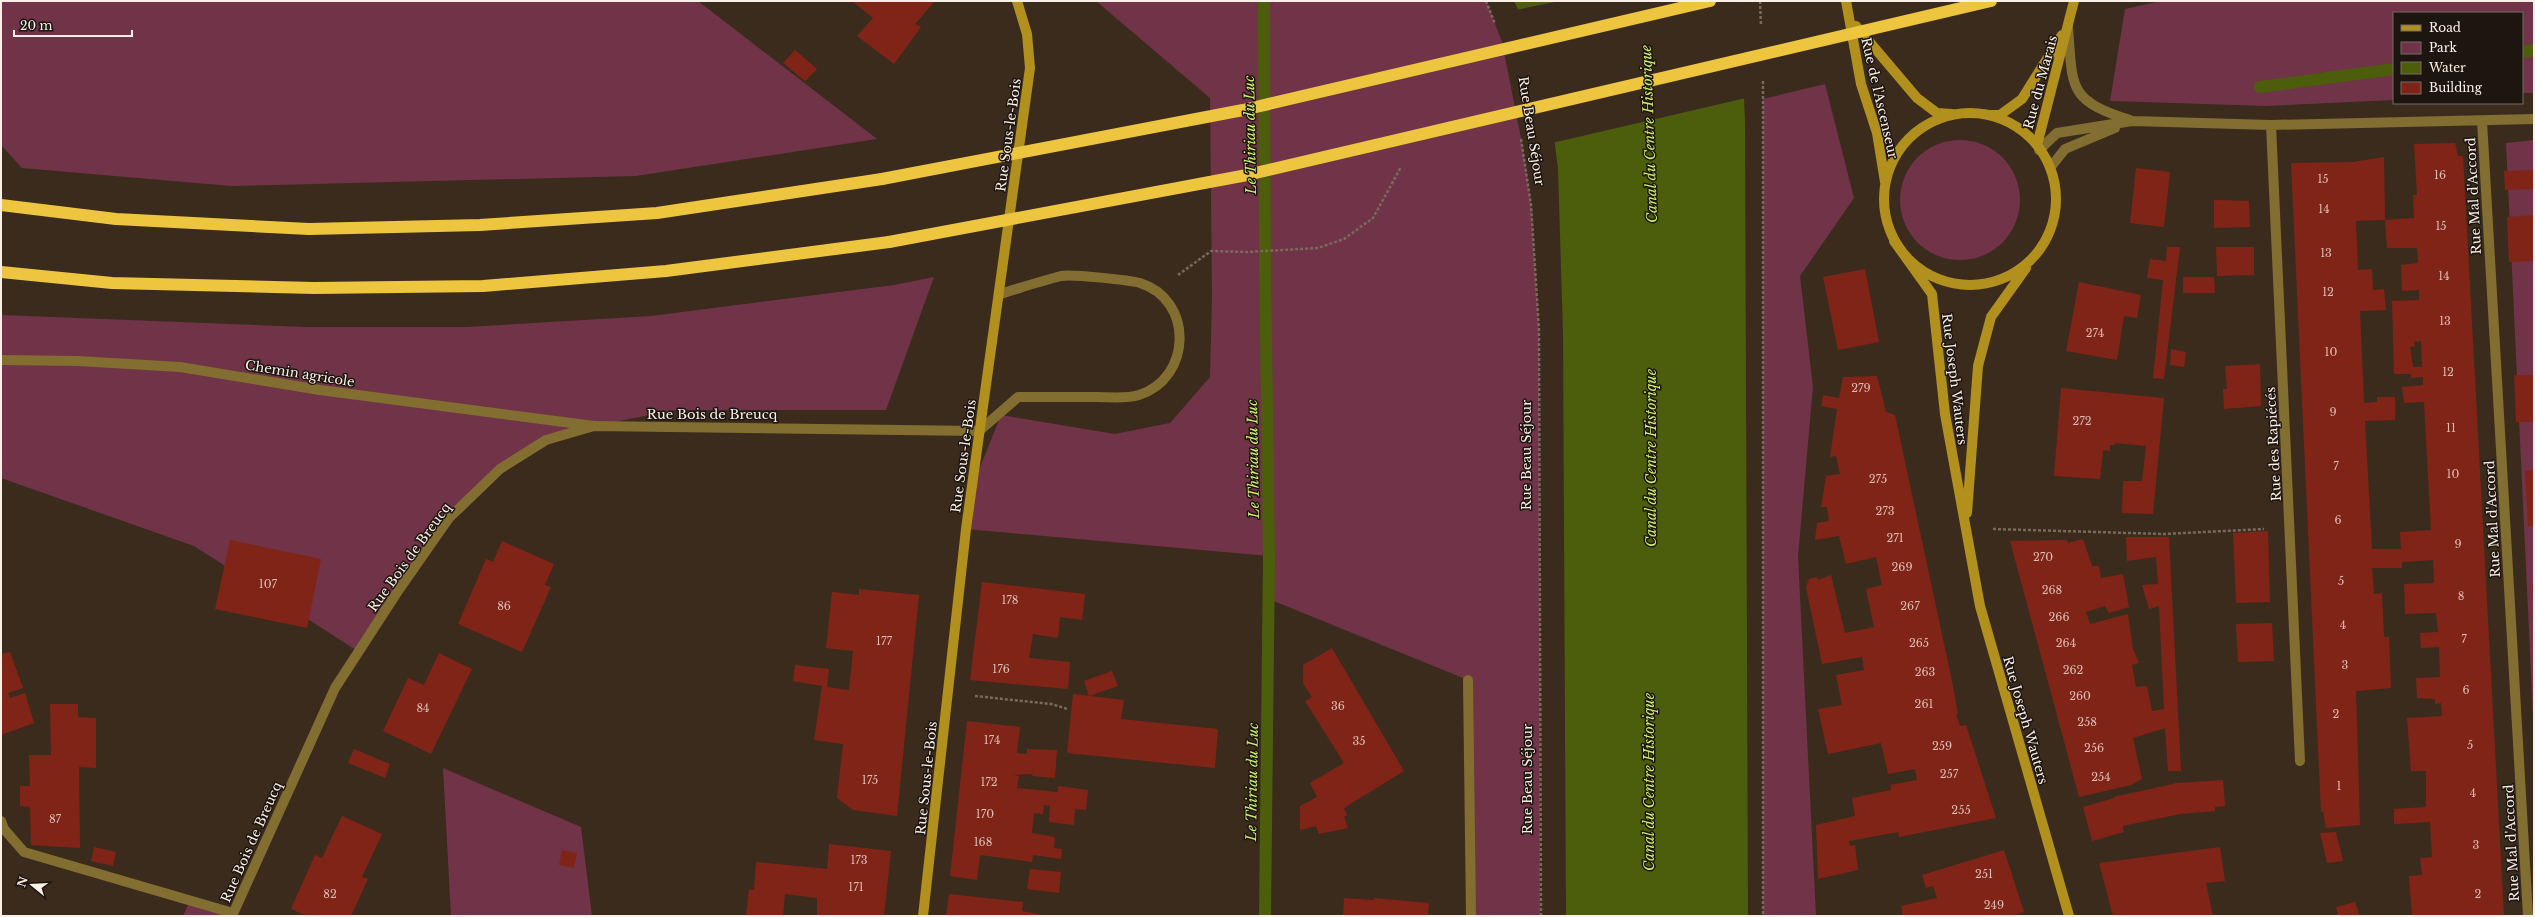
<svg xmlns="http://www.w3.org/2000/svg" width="2535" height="917" font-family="'Libre Baskerville',serif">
	<rect width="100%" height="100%" fill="#3b2b1d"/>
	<path fill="#703348" d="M1 1H698L877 139 636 176 231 186 22 168 1 145Z
		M1096 1H1486L1487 3 1502 42 1522 143 1531 205 1539 330 1540 916H1471L1468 680 1269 599V556L966 529 973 485 1001 415 1115 434 1170 423 1210 377 1212 296 1210 98Z
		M2161 1H2534V93H2522V13H2394V100L2266 106 2110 101 2125 9Z
		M1825 84 1854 198 1800 276 1813 387 1798 556 1816 916H1763V99Z
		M2534 140V738L2506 143Z
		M1900 200a60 60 0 1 1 120 0a60 60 0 1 1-120 0Z
		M934 277 886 410H675L594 426 546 440 500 469 449 518 359 652 194 546 1 478V315L306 327H467L651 316 894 285Z
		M443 768 581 827 592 916H451Z
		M190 900 232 916H183Z"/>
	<path fill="#4c5d0b" d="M1514 1H1740L1745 122 1748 916H1566L1563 334 1558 168 1549 101 1525 24Z"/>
	<path fill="#3b2b1d" d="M1559 1H1742L1746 98 1552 143 1547 101 1523 25 1516 10Z"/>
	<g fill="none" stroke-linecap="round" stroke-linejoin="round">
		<path stroke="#4c5d0b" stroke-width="12" d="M1264 1 1265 265 1269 556 1265 916
			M2522 52 2534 50
			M2260 87 2394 69"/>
	</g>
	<path fill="#812418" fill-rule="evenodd" d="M852 1H935L915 24 921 27 894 64 857 36 873 18Z
		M795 50 817 69 805 81 783 63Z
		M2455 143 2458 156H2463L2504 916H2412L2409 876 2422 875 2420 858 2432 857 2430 822 2394 824V809L2426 807V771H2411L2407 718 2442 716 2441 703 2435 704V699L2417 698 2416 678 2440 677 2439 647 2421 648 2420 633 2438 632 2436 613 2405 614 2404 584 2434 583 2433 560 2402 562V568H2372L2374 594 2382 593 2384 637H2389L2391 688 2356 691 2360 825 2326 828 2323 811 2321 812 2291 163 2353 162 2384 157 2385 220 2356 221 2358 270 2372 269 2373 290 2384 289 2386 310 2360 311 2364 403 2377 402V397H2395V420L2365 421 2372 549H2401L2400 532 2431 530 2424 402 2404 403 2402 387 2423 385V377L2411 378V374H2394L2392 301 2419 300V290L2402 291 2401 265 2418 263 2417 248H2387L2385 220 2414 218 2413 195H2417L2414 144ZM2421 341 2422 367H2413L2410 347 2415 346 2414 342Z
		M2136 168 2170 172 2164 227 2130 223Z
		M2534 170V189L2505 190 2504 171Z
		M2214 200 2249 201 2250 227 2214 228Z
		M2534 215V261L2509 262 2507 217Z
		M2167 247H2180L2164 379 2153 378 2163 280 2147 278 2150 259 2166 261Z
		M2216 247H2254V275L2217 276Z
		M1865 269 1879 342 1838 350 1823 277Z
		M2183 277H2214L2215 293H2183Z
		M2079 282 2141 295 2137 318 2124 316 2117 360 2066 351Z
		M2171 349 2186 352 2184 367 2170 365Z
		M2260 364 2261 406 2224 409 2223 389H2227L2225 366Z
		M2514 375H2534V422H2516Z
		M1877 376 1886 412 1895 415 1952 681 1958 714H1956L1960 726 1966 725 1996 818 1899 837 1898 832 1849 841 1850 846 1855 845 1858 870 1818 879 1816 825 1855 816 1852 798 1891 790 1890 785 1917 780 1915 769 1888 774 1881 743 1828 754 1818 709 1842 705 1836 675 1864 670 1862 657 1822 664 1806 587 1809 579 1817 577 1818 580 1831 575 1845 633 1874 627 1866 589 1882 585 1876 557 1846 564 1839 536 1815 540 1817 523 1829 521 1827 507H1821L1826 476 1840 474 1836 456 1830 457 1837 409 1821 406 1823 395 1839 398 1843 377Z
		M2061 388 2164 398 2153 514 2122 513 2123 481H2142L2146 446 2115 443V445H2110V451L2103 450 2100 479 2054 476Z
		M2534 470V526H2528L2525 471Z
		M2268 531 2270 602 2236 603 2233 533Z
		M2126 537H2169L2181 771H2168L2165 728 2133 738 2142 779 2131 785 2079 797 2010 541 2067 540 2068 543 2083 539 2092 566H2099L2101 578 2123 574 2129 607 2109 613 2105 606 2086 612 2090 624 2128 614 2133 649 2139 663 2132 665 2136 687 2147 686 2152 711 2164 709 2159 606 2149 609 2142 585 2158 584 2156 557 2127 561Z
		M230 540 321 559 307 628 215 609Z
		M502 541 554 564 545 585 551 587 522 652 458 624 486 559 493 562Z
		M982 582 1085 594 1082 620 1060 617 1058 638 1033 634 1029 658 1070 662 1068 689 970 680Z
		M2532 585H2534V600H2533Z
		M859 589 919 595 897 816 853 810 837 798 843 744 814 740 822 686 793 681 795 665 829 669 827 687 849 690 853 651 826 648 832 592 859 595Z
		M2272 623 2274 661 2238 662 2236 624Z
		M1332 648 1404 771 1344 808 1347 815 1344 817 1348 828 1319 834 1316 826 1300 830V806L1317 797 1310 783 1344 763 1305 701 1312 697 1303 683V665Z
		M10 652 23 688 8 693 10 698 25 693 34 723 1 735V654Z
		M439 653 472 669 431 754 383 731 408 678 424 685Z
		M1112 671 1118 686 1089 696 1084 681Z
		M1073 694 1124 700 1121 719 1218 729 1215 768 1067 753Z
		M50 704H78V717L96 718V768L79 767 80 848 31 845 30 807 20 806V786H30L29 755H51Z
		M967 721 1020 727 1017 753 1027 754V749L1057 750 1055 778 1032 776 1033 763 1032 774 1013 775 1019 776 1017 788 1058 792V786L1088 790 1086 810 1075 809 1074 825 1049 822 1050 806 1044 805 1043 814 1034 813 1032 833 1055 837 1054 848 1062 849 1061 859 1033 855 1032 862 980 855 977 880 950 876Z
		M354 749 390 764 385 778 348 763Z
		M2223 780 2225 806 2215 807V811L2180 814 2123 826 2124 832 2092 841 2083 807 2114 798V797L2177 783Z
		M342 816 382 834 362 877 368 879 351 916H307L291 909 315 855 322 858Z
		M2336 832 2343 861 2327 863 2320 833Z
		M829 844 891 851 884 916H817V898L785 894 783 916H746L749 889 754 890 756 862 827 869Z
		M94 847 116 852 113 866 91 861Z
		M2220 847 2225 881 2206 883 2213 916H2113L2099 863Z
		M562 850 577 853 574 868 559 865Z
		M2004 850 2024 912 2011 916H1903L1901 906 1937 898 1933 886 1926 888 1922 875Z
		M1030 869 1061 872 1059 893 1027 889Z
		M949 894 1023 902 1022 911 1047 916H946Z
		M1344 898 1374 900V898L1429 903 1428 916H1343Z
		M2355 902 2360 916H2338L2336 907Z"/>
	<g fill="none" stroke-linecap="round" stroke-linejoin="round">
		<path stroke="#796a5e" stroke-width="2.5" stroke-dasharray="3 2" stroke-linecap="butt" d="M1486 1 1495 24
			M1760 1 1761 26
			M1763 81V916
			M1521 139 1531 205 1539 330 1541 916
			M1178 275 1211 251 1247 252 1318 248 1344 239 1373 218 1401 167
			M1993 529 2164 534 2264 529
			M975 696 1051 704 1068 709"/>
		<path stroke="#826e30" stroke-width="10" d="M1 360 78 361 180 367 320 390 594 426
			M979 431 1018 397C1044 397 1070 397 1096 397 1110 397 1126 399 1139 395 1192 378 1194 300 1140 283 1129 280 1072 274 1061 276 1041 281 1020 288 1000 294
			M1468 680 1471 916
			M1 821 4 829 24 852 233 913"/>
		<path stroke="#826e30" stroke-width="10" d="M2068 28C2073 88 2067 100 2130 120
			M2482 121 2528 916
			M2271 125 2300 761
			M2039 150 2057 133 2132 121 2271 125 2534 119
			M2050 168 2065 149 2115 128
			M232 916 335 688 396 594 449 518 500 469 546 440 594 426 979 431"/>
		<path stroke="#b1901d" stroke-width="10" d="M1846 1 1861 84 1877 133 1885 182
			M1856 26 1917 98 1937 113 1952 114
			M1884 199a86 86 0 1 1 172 0a86 86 0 1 1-172 0Z
			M1991 115H2000L2022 99 2062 35
			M2037 145 2074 1
			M1894 241 1932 294 1945 414 1980 606 2069 916
			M1967 513 1978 366 1991 317 2026 268
			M923 916 966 529 1030 68 1027 34 1017 1"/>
		<path stroke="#eec53f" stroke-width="12" d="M1 205 116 219 309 229 480 225 657 213 882 179
			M1 272 112 283 314 288 483 286 666 271 889 242"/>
		<path stroke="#eec53f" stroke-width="12" d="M882 179 1243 110 1710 1
			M889 242 1247 175 1991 1"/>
	</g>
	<g text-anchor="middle" stroke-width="3" stroke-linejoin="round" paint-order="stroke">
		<g font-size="11" fill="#dcbdb4">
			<text x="2440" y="179">16</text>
			<text x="2323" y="183">15</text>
			<text x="2324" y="213">14</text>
			<text x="2441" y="230">15</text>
			<text x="2326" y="257">13</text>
			<text x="2444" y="280">14</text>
			<text x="2328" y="296">12</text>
			<text x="2445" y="325">13</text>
			<text x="2095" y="337">274</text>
			<text x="2331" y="356">10</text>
			<text x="2448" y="376">12</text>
			<text x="1861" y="392">279</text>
			<text x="2333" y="416">9</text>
			<text x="2082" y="425">272</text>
			<text x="2451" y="432">11</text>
			<text x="2336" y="470">7</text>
			<text x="2453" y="478">10</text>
			<text x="1878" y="483">275</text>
			<text x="1885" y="515">273</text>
			<text x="2338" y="524">6</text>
			<text x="1895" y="542">271</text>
			<text x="2458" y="548">9</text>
			<text x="2043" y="561">270</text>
			<text x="1902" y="571">269</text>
			<text x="2341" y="585">5</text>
			<text x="268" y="588">107</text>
			<text x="2052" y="594">268</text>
			<text x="2461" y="600">8</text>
			<text x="1010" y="604">178</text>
			<text x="504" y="610">86</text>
			<text x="1910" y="610">267</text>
			<text x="2059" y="621">266</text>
			<text x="2343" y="629">4</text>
			<text x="2464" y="643">7</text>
			<text x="884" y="645">177</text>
			<text x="1919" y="647">265</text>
			<text x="2066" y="647">264</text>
			<text x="2345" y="669">3</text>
			<text x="1001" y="673">176</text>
			<text x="2073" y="674">262</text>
			<text x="1925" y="676">263</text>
			<text x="2466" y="694">6</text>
			<text x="2080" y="700">260</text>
			<text x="1924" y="708">261</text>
			<text x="1338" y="710">36</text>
			<text x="423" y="712">84</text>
			<text x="2336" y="718">2</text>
			<text x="2087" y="726">258</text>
			<text x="992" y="744">174</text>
			<text x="1359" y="745">35</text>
			<text x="2470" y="749">5</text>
			<text x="1942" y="750">259</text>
			<text x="2094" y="752">256</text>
			<text x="1949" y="778">257</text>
			<text x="2101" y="781">254</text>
			<text x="870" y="784">175</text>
			<text x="989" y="786">172</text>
			<text x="2339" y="790">1</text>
			<text x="2473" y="797">4</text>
			<text x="1961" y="814">255</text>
			<text x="985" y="818">170</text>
			<text x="55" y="823">87</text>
			<text x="983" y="846">168</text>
			<text x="2476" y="849">3</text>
			<text x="859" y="864">173</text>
			<text x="1984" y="878">251</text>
			<text x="856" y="891">171</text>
			<text x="330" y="898">82</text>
			<text x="2478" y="898">2</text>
			<text x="1994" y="909">249</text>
		</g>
		<g font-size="13" fill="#fbf0e8" stroke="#1d150f">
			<text transform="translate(2040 82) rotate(-75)" y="5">Rue du Marais</text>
			<text transform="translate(1880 98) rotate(77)" y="5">Rue de l'Ascenseur</text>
			<text transform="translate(1532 131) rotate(81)" y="5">Rue Beau Séjour</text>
			<text transform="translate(1008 135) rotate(-82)" y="5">Rue Sous-le-Bois</text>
			<text transform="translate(2473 196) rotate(-93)" y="5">Rue Mal d'Accord</text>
			<text transform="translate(300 373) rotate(9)" y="5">Chemin agricole</text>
			<text transform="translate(1955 379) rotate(83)" y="5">Rue Joseph Wauters</text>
			<text x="712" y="419">Rue Bois de Breucq</text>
			<text transform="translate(2273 444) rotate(-93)" y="5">Rue des Rapiécés</text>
			<text transform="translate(1526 455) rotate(-90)" y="5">Rue Beau Séjour</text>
			<text transform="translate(963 456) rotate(-82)" y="5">Rue Sous-le-Bois</text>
			<text transform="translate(2492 519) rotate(-93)" y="5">Rue Mal d'Accord</text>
			<text transform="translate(409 557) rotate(-54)" y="5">Rue Bois de Breucq</text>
			<text transform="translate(2026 720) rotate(74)" y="5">Rue Joseph Wauters</text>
			<text transform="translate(926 778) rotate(-84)" y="5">Rue Sous-le-Bois</text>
			<text transform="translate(1527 779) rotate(-90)" y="5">Rue Beau Séjour</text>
			<text transform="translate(251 842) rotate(-66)" y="5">Rue Bois de Breucq</text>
			<text transform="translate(2511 843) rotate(-93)" y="5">Rue Mal d'Accord</text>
		</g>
		<g font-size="14" font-style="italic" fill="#cef06f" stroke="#1d150f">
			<text transform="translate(1649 134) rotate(-92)" y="5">Canal du Centre Historique</text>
			<text transform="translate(1250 135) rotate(-91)" y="5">Le Thiriau du Luc</text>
			<text transform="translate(1651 458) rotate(-90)" y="5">Canal du Centre Historique</text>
			<text transform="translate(1253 459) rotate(-91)" y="5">Le Thiriau du Luc</text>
			<text transform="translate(1252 782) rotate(-89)" y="5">Le Thiriau du Luc</text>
			<text transform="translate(1649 782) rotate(-90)" y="5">Canal du Centre Historique</text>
		</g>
	</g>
	<rect width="2535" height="917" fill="none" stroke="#fbf0e8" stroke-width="4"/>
	<rect x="2393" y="12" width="130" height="92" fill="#1d150f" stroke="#766d66"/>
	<rect x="2401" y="25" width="20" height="6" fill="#b1901d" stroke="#766d66"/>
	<text x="2429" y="32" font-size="12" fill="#fbf0e8">Road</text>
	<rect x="2401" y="42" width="20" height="12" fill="#703348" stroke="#766d66"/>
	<text x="2429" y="52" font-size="12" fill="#fbf0e8">Park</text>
	<rect x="2401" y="62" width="20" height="12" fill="#4c5d0b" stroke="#766d66"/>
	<text x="2429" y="72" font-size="12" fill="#fbf0e8">Water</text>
	<rect x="2401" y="82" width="20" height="12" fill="#812418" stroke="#766d66"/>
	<text x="2429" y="92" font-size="12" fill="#fbf0e8">Building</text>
	<g transform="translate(32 885) rotate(288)" stroke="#1d150f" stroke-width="3" paint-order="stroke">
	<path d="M0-3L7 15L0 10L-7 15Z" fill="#fbf0e8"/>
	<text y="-6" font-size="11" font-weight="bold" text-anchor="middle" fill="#fbf0e8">N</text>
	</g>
	<path d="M14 30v6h118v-6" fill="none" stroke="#fbf0e8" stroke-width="2"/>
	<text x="20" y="30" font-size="12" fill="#fbf0e8" stroke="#1d150f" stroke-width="3" paint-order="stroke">20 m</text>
</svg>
